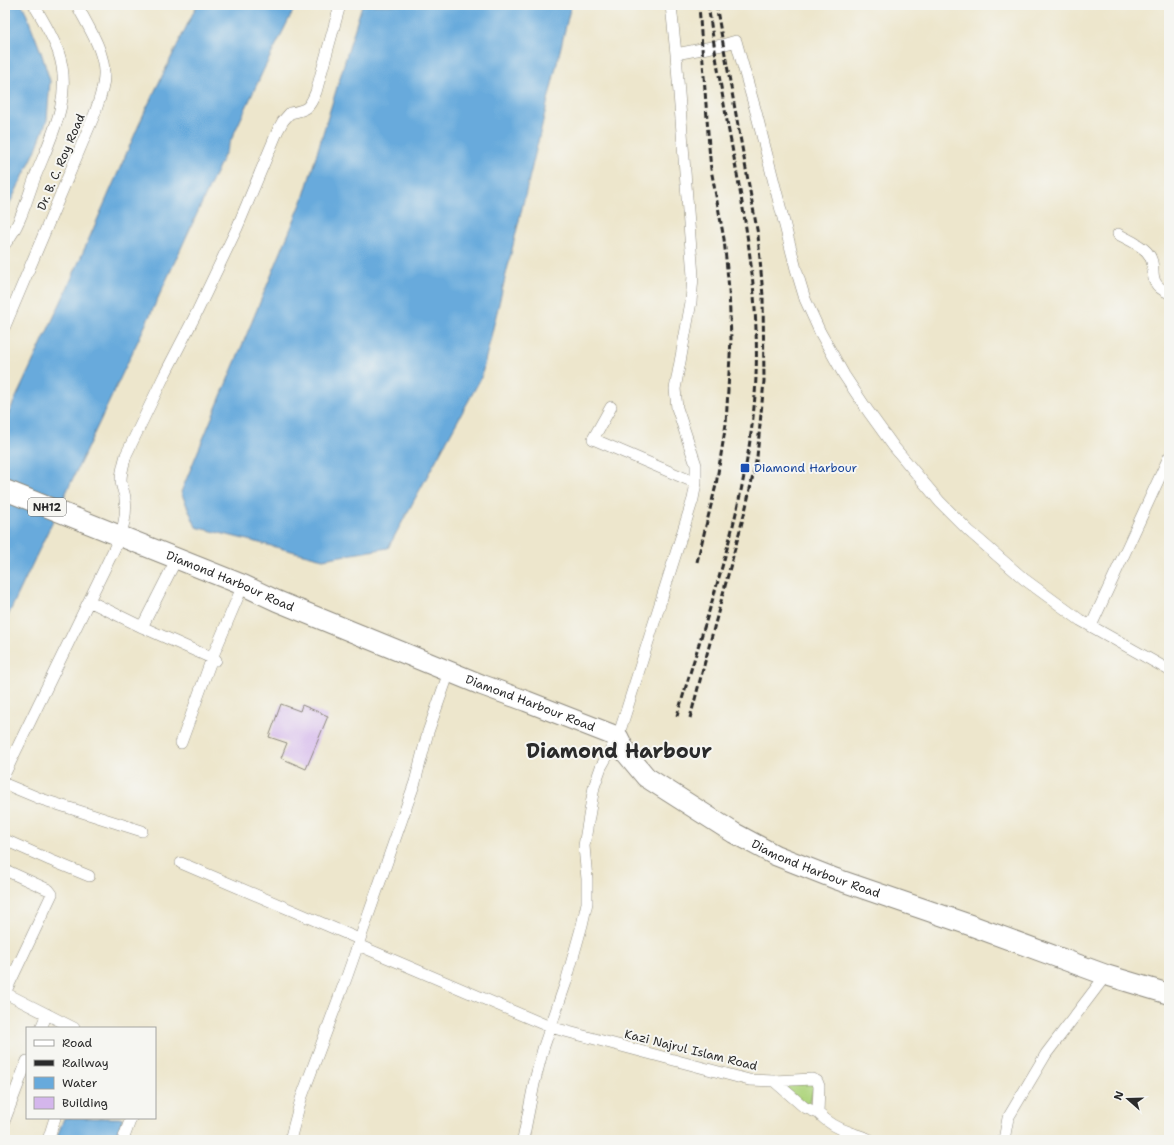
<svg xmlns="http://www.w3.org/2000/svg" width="1174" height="1145" font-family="'Shantell Sans',sans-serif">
	<rect width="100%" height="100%" fill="#f6f6f2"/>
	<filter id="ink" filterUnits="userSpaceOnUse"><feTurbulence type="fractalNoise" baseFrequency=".025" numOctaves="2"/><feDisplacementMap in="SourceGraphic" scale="8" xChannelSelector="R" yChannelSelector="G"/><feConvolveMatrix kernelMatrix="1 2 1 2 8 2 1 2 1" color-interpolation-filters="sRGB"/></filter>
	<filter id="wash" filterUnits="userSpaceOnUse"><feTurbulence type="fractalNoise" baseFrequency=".012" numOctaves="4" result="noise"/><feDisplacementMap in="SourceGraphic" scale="16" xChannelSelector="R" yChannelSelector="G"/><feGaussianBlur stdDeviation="0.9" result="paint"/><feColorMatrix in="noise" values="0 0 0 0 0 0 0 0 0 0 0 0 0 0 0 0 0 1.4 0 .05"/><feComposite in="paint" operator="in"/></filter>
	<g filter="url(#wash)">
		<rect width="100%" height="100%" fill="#ede6cc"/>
		<path fill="#b0d680" stroke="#6e8056" d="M815 1082 809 1107 779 1085Z"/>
		<path fill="#67aadc" stroke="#496a84" d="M5 5H22L24 8 41 52 50 81 47 120 35 152 5 213Z
			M197 5H296L263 71 152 311 5 622V421L66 291 145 111Z
			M362 5H571L481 378 388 548 323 559 196 527 181 492 303 199Z
			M64 1118H123L115 1140H57L56 1139Z"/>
		<g id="blocks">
			<path fill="#d4b6ec" d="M281 704 300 711 302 705 328 716 306 769 281 758 287 743 269 737Z"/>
		</g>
	</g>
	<g filter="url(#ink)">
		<use href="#blocks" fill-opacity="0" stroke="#8c887c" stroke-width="1"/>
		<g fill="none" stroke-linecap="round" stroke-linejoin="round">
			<defs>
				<path id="street" d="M676 54 722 45 736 41 756 112 796 269 805 299 820 332 844 375 868 411 894 447 940 502 969 531 1024 579 1080 620 1169 670
					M1118 234C1127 239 1140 244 1147 252 1160 267 1143 282 1169 293
					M5 244C20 226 27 199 35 177 51 137 74 96 58 51 52 35 43 20 34 5
					M5 326 95 113C99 100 105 86 104 71 103 48 87 25 77 5
					M611 407 593 439 696 483
					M89 601 142 627 216 660
					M1091 626 1169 457
					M142 627 177 558
					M181 743 212 658 243 585
					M5 773 120 537C124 525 127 512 125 499 125 493 121 487 121 480 121 472 124 463 126 455L165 374 195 316 237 228 278 130 283 121 290 113C307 110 309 109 316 92L340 5
					M5 784 41 799 142 831
					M5 840 50 860 89 876
					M181 863 359 939
					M5 870 49 890 52 894 5 993
					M358 945 550 1027 749 1080 774 1081 804 1107 818 1113
					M5 993 74 1028
					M41 1028 47 1014
					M774 1081 812 1079 817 1081 819 1086 818 1113C828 1123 838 1129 852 1133 858 1136 864 1136 870 1140
					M5 1119 27 1061
					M48 1140 55 1118
					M123 1140 131 1118
					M290 1140 301 1099 347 976 415 782 428 732 449 672
					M523 1140 534 1084 543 1049 566 982 582 925 587 903V879L584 846 594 787 601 767 618 737 693 499 696 483V465L677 408 675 389 691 302 693 276 676 54 671 5
					M1004 1140 1008 1118 1046 1054 1106 975"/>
				<g id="highway">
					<path id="s1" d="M5 490 243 585 277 601 482 685 526 701 618 737 626 753 646 777 734 833 775 855 836 879 970 925 1106 975 1169 994"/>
				</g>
			</defs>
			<use href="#street" stroke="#8c887c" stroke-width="12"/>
			<use href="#highway" stroke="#8c887c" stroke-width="22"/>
			<use href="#street" stroke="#fff" stroke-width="11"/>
			<use href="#highway" stroke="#fff" stroke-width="20"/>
			<path stroke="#2b2b2b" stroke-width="3" stroke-dasharray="6 3" stroke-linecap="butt" d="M697 562 716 485 726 424 731 339 729 289 724 239 711 169 709 147 699 5
				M677 716C708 611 747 505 755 395 761 308 747 226 731 142 722 96 715 51 708 5
				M690 718 746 507 757 457 764 381 763 296 758 235 716 5"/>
		</g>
	</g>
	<rect fill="#1a4fb4" stroke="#f6f6f2" stroke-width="1.5" x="740" y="463" width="10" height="10" rx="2"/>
	<g text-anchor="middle" stroke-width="4" stroke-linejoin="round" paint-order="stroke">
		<rect fill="#f6f6f2" stroke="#686867" stroke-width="1" x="28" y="498" width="38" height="18" rx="3"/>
		<g font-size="11" font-weight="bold" fill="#2b2b2b">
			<text x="47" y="511">NH12</text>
		</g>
		<g font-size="12" fill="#2b2b2b" stroke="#f6f6f2">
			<text transform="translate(61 162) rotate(-67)" y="4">Dr. B. C. Roy Road</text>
			<text dy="4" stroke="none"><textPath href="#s1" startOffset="243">Diamond Harbour Road</textPath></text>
			<text dy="4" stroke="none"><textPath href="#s1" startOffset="567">Diamond Harbour Road</textPath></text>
			<text dy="4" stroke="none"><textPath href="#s1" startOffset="904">Diamond Harbour Road</textPath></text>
			<text transform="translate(691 1050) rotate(14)" y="4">Kazi Najrul Islam Road</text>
		</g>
		<g font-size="12" fill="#164399" stroke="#f6f6f2" text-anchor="start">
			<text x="754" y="472">Diamond Harbour</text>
		</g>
		<g font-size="20" font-weight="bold" fill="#2b2b2b" stroke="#f6f6f2">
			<text x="619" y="758">Diamond Harbour</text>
		</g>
	</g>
	<rect width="1174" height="1145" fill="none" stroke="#f6f6f2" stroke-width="20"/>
	<rect x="26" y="1027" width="130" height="92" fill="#f6f6f2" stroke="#a5a5a2"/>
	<rect x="34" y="1040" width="20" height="6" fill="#ffffff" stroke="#a5a5a2"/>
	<text x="62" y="1047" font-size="12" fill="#2b2b2b">Road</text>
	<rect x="34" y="1060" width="20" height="6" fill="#2b2b2b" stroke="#a5a5a2"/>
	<text x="62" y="1067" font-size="12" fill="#2b2b2b">Railway</text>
	<rect x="34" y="1077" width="20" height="12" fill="#67aadc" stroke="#a5a5a2"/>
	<text x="62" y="1087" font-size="12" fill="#2b2b2b">Water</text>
	<rect x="34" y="1097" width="20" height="12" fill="#d4b6ec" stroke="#a5a5a2"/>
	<text x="62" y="1107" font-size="12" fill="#2b2b2b">Building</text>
	<g transform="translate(1128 1099) rotate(290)" stroke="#f6f6f2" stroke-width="3" paint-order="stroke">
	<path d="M0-3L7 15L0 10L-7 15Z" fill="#2b2b2b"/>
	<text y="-6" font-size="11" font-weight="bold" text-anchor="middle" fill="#2b2b2b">N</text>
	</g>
</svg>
